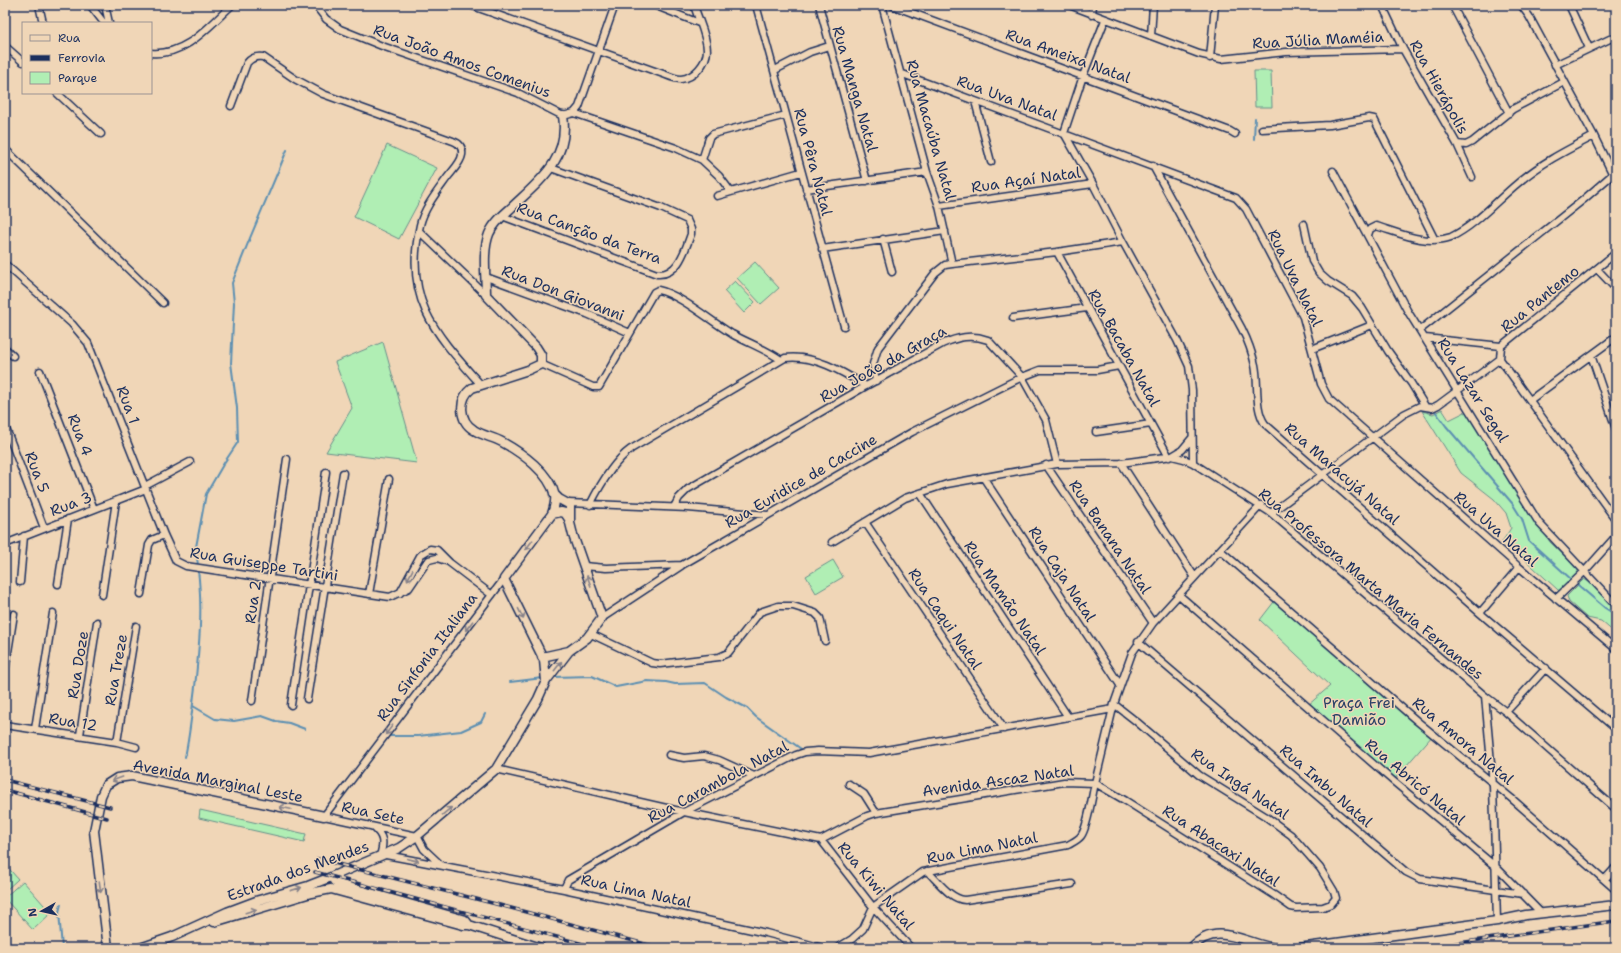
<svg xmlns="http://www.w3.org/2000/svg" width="1621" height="953" font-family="'Shantell Sans',sans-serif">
	<rect width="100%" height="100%" fill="#f0d6b7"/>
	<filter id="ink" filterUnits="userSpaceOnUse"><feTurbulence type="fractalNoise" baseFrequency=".025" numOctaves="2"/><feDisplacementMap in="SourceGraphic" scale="8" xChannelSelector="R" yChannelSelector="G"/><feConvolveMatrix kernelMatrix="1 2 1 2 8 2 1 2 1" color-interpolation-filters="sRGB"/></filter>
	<g filter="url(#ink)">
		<path fill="#b0eeb4" stroke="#668e89" d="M1254 71H1271L1272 107H1255Z
			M387 145 437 168 399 239 354 217Z
			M755 262 779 288 761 304 737 278Z
			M735 281 755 302 744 313 724 291Z
			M383 342 417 463 326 452 352 408 335 362Z
			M1442 409 1449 420 1467 411 1550 542 1578 569V573L1561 591 1558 590 1521 556 1513 553 1502 542 1511 528 1506 513 1494 499 1461 473 1422 411 1433 414Z
			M833 560 843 577 816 593 806 576Z
			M1584 579 1592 584 1616 607V634L1601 621 1587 618 1569 602 1567 596Z
			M1277 598 1433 735 1393 781 1307 706 1330 686 1260 620Z
			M200 810 306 834 304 842 199 818Z
			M5 864 18 879 5 891Z
			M23 881 51 913 33 930 5 899V897Z"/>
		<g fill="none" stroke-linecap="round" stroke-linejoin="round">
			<path stroke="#5c8fb2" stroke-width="2" d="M1254 139 1255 118
				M1435 411 1446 426 1512 503 1522 519 1529 541 1572 580
				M198 566 196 547 206 494 224 463 238 442 237 408 231 363 234 303 232 283 250 238 287 150
				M1578 585 1605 608 1616 615
				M553 677 592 676 616 687 647 681 666 682 675 684 705 683 726 697 747 708 756 717 804 751
				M510 682 543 678
				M193 706 215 719 234 721 262 716 276 721 289 723 305 729
				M390 736H418L461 731 481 722 485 714
				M185 757C190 734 192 710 195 687 199 648 203 610 198 570
				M61 904 59 912 62 948"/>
			<defs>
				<path id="minor" d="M39 5 43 23
					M90 5 104 23
					M105 5 109 23
					M315 5 326 19 340 29 382 46 518 93 563 116 574 113 579 107 615 5
					M470 5 666 75C671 77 676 79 681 79 694 78 707 63 707 50 707 36 698 19 694 5
					M654 5 699 23
					M756 5 844 326
					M819 5 867 181
					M882 5 927 172 939 206 952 264
					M891 5 1230 131 1235 134
					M1069 5 1199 54 1221 59 1286 52 1403 49
					M1382 5 1403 49 1457 144 1472 177
					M1452 5 1509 113
					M1521 5 1529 16 1594 136 1616 181
					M1569 5 1589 48
					M1092 15 1093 5
					M1105 20 1083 76 1064 133 1093 184 1123 242 1177 340 1189 366 1192 390 1193 463 1271 513 1485 696 1493 785 1497 921
					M1151 36 1153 5
					M5 46 23 62
					M151 53C186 56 209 26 232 5
					M1210 58 1215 5
					M1555 65 1616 36
					M775 70 810 52 829 46
					M900 73 1236 198 1246 209 1303 317 1321 384 1329 399 1519 567 1616 649
					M57 93 101 134
					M975 101 991 162
					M231 106 247 63C251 58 257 56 263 57L295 79 323 94 453 141C459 143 463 147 462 155 461 163 452 171 447 178 437 192 424 208 420 225 403 300 435 333 481 385
					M574 113 676 148 702 160 719 176 731 192
					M1262 129 1330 125 1369 118 1374 119 1435 240
					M1457 144 1466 145 1472 142 1513 109 1564 82
					M5 149 163 303
					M702 160 709 138 713 134 786 115
					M1153 166 1242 329C1248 341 1252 352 1255 365 1259 384 1254 408 1265 424L1480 613 1616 729
					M1333 171 1407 310 1539 523 1616 605
					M806 189 927 172
					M717 196 801 172
					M939 206 1093 184
					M502 216 657 274C678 276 685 250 691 234V229L687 220 661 208 551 168
					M1304 224 1312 261 1319 273 1328 281 1352 296 1362 308 1388 351 1411 383 1425 406
					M419 231 486 295
					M1368 235 1370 229 1376 226C1400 233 1425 246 1451 237 1476 225 1496 201 1518 183 1541 163 1567 150 1594 136
					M883 239 892 272
					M822 249 945 231
					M1057 252 1169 457
					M5 264 72 324 88 343 164 535 176 561 186 566 390 597 409 588 426 563
					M1597 269 1616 289
					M486 277 587 314 630 333
					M1013 318 1087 308
					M1420 330 1583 200 1613 174
					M1425 338 1501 346 1616 253
					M1501 346 1500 359 1616 520
					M5 348 13 356
					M1312 349 1372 325
					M1591 355 1616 429
					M541 364 593 387H599L654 292 658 290C679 294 712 322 732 334 748 343 766 349 781 360
					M40 371 94 509
					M876 381 873 364 878 348 935 273 945 265 952 264 1057 252 1123 242
					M1530 400 1616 337
					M5 426 44 528
					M1096 432 1151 424
					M1172 456 1182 450 1192 438
					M1121 463 1194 576
					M1046 465 1153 623
					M983 477 1120 685
					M145 486 190 462
					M920 493 1068 717
					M568 503 688 508 768 515
					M590 505C600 485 613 462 631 449L785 358C814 354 843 372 866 386
					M674 507 679 498 688 489 866 386 942 344C958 337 971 334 988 340L1022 377 1046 420 1057 464
					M1271 513 1404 414 1420 406 1432 408 1438 405 1500 359
					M865 522 1004 729
					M832 542 905 498 947 484 1057 464 1121 463 1172 456 1184 459 1193 463
					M5 544 146 489
					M1220 550 1417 721 1511 798 1616 890
					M422 554 430 549 437 550 450 563 492 595
					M429 560 437 558 446 561
					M584 566 606 568 682 565 912 432 1022 377 1040 370H1097L1119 366
					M20 582 24 536
					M58 584 68 519
					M400 593 420 556
					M141 594 149 545 152 540 164 535
					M369 594 389 479
					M102 595 116 501
					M1179 595 1393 781 1496 867 1541 913
					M1556 599 1584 572 1616 536
					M1480 613 1519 567
					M602 618 681 566
					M591 634 652 663 660 664 719 657 728 653 760 612 778 606H793L815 613 820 618 825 641
					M1138 642 1406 872 1420 879 1523 894
					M5 671 14 614
					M1485 696 1506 712 1616 809
					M307 699 343 473
					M252 701 287 459
					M291 705 326 472
					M1506 712 1546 668
					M5 725 117 742 136 747
					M35 729 53 613
					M80 735 97 622
					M117 742 136 626
					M669 755 684 758 704 756 719 760 754 776
					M496 769 684 812 821 840
					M849 784 864 794 876 813
					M373 827C384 836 384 843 380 856
					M821 840 867 816 876 813 1064 782 1095 783 1114 704 1132 653 1153 623 1261 505
					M821 840 873 907 911 948
					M386 855 564 889 766 933 823 948
					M441 865 424 849 417 836 324 816 504 579
					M927 871C938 881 950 899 965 900L1072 884
					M1605 879 1616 867
					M564 889 568 880 684 812 796 755 805 752 818 751 869 753 1113 709
					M837 948 852 939 863 929 873 907 923 872 1068 845C1073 842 1078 840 1081 836 1088 827 1092 795 1095 783L1126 801 1274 895 1291 907 1296 908 1323 907 1331 904 1336 898 1334 891 1320 868 1291 835 1265 816 1199 775 1137 722 1114 704"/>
				<path id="tertiary" d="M554 494 559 499 570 505V522
					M542 657 569 651
					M546 681 544 660 504 579 552 514C554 508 556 502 555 496 550 473 522 453 502 442 493 437 483 436 474 430 459 421 458 399 472 388L528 370 541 364V355L536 347 486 295C486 276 482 252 489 234 493 224 502 216 510 209 538 182 570 160 563 116
					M333 876 334 881 339 884 465 920 469 925
					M214 922 311 893 331 889 463 925H469L541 948
					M108 948 94 831 101 796 106 785 117 778 132 776 324 816
					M140 948 172 937 227 912 259 900 308 886 326 879 399 848 417 836 496 769 538 699 546 681 569 651 587 638 602 618 573 535 569 519 565 513 561 512 552 514
					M1191 948C1218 919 1246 945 1276 948
					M1299 948 1497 921 1526 915 1616 905"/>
			</defs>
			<use href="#minor" stroke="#1b2f5e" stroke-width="9"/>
			<use href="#tertiary" stroke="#1b2f5e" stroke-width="11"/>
			<use href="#minor" stroke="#f0d6b7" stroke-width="6"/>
			<use href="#tertiary" stroke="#f0d6b7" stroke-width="8"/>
			<defs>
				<path id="rail" d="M5 780 110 807
					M5 790 107 818
					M318 859 496 904 660 948
					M315 872 598 948
					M1423 948 1616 921"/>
			</defs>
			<use href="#rail" stroke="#1b2f5e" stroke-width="3.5"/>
			<use href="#rail" stroke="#f0d6b7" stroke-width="2" stroke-dasharray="6" stroke-linecap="butt"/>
		</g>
		<defs><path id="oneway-shaft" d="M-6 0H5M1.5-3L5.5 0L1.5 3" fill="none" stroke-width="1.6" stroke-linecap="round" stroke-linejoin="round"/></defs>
		<g stroke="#86828a">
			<use href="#oneway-shaft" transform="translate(529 545) rotate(127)"/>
			<use href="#oneway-shaft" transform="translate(410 575) rotate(117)"/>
			<use href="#oneway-shaft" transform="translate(589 581) rotate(-110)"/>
			<use href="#oneway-shaft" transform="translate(521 614) rotate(64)"/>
			<use href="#oneway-shaft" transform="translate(469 626) rotate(127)"/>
			<use href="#oneway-shaft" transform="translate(558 666) rotate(-52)"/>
			<use href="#oneway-shaft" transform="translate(389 730) rotate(127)"/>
			<use href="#oneway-shaft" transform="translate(117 779) rotate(160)"/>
			<use href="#oneway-shaft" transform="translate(285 808) rotate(-168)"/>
			<use href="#oneway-shaft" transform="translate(447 811) rotate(-40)"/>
			<use href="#oneway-shaft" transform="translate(413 860) rotate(13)"/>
			<use href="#oneway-shaft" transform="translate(100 887) rotate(83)"/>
			<use href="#oneway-shaft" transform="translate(296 889) rotate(-16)"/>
			<use href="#oneway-shaft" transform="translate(251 911) rotate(-17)"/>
		</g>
	</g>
	<g text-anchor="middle" stroke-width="3" stroke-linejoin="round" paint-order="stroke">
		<g font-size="15" fill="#1b2f5e" stroke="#f0d6b7">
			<text transform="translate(1318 40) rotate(-3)" y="5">Rua Júlia Maméia</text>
			<text transform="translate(1068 56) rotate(20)" y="5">Rua Ameixa Natal</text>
			<text transform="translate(462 61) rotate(20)" y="5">Rua João Amos Comenius</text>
			<text transform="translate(1439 87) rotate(61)" y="5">Rua Hierápolis</text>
			<text transform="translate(855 89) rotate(74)" y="5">Rua Manga Natal</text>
			<text transform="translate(1007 98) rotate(20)" y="5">Rua Uva Natal</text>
			<text transform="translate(931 130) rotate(74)" y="5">Rua Macaúba Natal</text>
			<text transform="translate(813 162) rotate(75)" y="5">Rua Pêra Natal</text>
			<text transform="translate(1026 180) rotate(-8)" y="5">Rua Açaí Natal</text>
			<text transform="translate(589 233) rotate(20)" y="5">Rua Canção da Terra</text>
			<text transform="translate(1295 278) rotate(64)" y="5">Rua Uva Natal</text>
			<text transform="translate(563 293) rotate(21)" y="5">Rua Don Giovanni</text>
			<text transform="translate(1540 299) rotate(-39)" y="5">Rua Pantemo</text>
			<text transform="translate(1124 348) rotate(61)" y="5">Rua Bacaba Natal</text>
			<text transform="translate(883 364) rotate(-29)" y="5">Rua João da Graça</text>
			<text transform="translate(1473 390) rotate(58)" y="5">Rua Lazar Segal</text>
			<text transform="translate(128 405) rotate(69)" y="5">Rua 1</text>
			<text transform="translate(80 435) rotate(69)" y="5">Rua 4</text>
			<text transform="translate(37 472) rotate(69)" y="5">Rua 5</text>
			<text transform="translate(1342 474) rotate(41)" y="5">Rua Maracujá Natal</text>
			<text transform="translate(801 481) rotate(-30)" y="5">Rua Euridice de Caccine</text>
			<text transform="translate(71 504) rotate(-21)" y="5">Rua 3</text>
			<text transform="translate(1496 529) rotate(41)" y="5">Rua Uva Natal</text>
			<text transform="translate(1110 537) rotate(56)" y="5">Rua Banana Natal</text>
			<text transform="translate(264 564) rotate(9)" y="5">Rua Guiseppe Tartini</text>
			<text transform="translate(1062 574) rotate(57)" y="5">Rua Caja Natal</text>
			<text transform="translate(1371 584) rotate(40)" y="5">Rua Professora Marta Maria Fernandes</text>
			<text transform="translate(1005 598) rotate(56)" y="5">Rua Mamão Natal</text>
			<text transform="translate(253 602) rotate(-82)" y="5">Rua 2</text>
			<text transform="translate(945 619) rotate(56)" y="5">Rua Caqui Natal</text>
			<text transform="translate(427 657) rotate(-53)" y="5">Rua Sinfonia Italiana</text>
			<text transform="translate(78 665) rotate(-81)" y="5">Rua Doze</text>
			<text transform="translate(116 670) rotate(-80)" y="5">Rua Treze</text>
			<text transform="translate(73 722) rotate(9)" y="5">Rua 12</text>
			<text transform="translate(1463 741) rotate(40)" y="5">Rua Amora Natal</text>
			<text transform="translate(218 781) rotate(11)" y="5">Avenida Marginal Leste</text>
			<text transform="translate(998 781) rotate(-8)" y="5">Avenida Ascaz Natal</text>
			<text transform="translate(718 782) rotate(-28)" y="5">Rua Carambola Natal</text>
			<text transform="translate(1415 782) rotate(40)" y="5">Rua Abricó Natal</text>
			<text transform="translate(1240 784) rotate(34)" y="5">Rua Ingá Natal</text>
			<text transform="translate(1326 786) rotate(41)" y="5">Rua Imbu Natal</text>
			<text transform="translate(373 813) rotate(12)" y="5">Rua Sete</text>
			<text transform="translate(1221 846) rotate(33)" y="5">Rua Abacaxi Natal</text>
			<text transform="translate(982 848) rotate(-11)" y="5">Rua Lima Natal</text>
			<text transform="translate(298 871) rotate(-20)" y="5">Estrada dos Mendes</text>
			<text transform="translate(876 886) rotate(50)" y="5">Rua Kiwi Natal</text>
			<text transform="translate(636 891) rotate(12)" y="5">Rua Lima Natal</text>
		</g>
		<g font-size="15" fill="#2a4267" stroke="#f0d6b7">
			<text x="1359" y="708">Praça Frei<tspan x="1359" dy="17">Damião</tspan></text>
		</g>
	</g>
	<rect width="1621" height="953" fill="none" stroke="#f0d6b7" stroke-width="20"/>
	<rect x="10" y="10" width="1601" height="933" fill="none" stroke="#1b2f5e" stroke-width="1.5" filter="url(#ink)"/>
	<rect x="22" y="22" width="130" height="72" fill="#f0d6b7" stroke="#9b9393"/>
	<rect x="30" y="35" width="20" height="6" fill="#f0d6b7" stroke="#9b9393"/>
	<text x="58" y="42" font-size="12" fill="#1b2f5e">Rua</text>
	<rect x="30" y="55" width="20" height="6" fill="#1b2f5e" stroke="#9b9393"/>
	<text x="58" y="62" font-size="12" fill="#1b2f5e">Ferrovia</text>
	<rect x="30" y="72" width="20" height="12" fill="#b0eeb4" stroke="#9b9393"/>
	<text x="58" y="82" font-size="12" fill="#1b2f5e">Parque</text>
	<g transform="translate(42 911) rotate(262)" stroke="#f0d6b7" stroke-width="3" paint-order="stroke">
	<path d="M0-3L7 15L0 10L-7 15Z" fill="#1b2f5e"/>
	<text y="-6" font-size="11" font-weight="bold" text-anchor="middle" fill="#1b2f5e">N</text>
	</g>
</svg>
